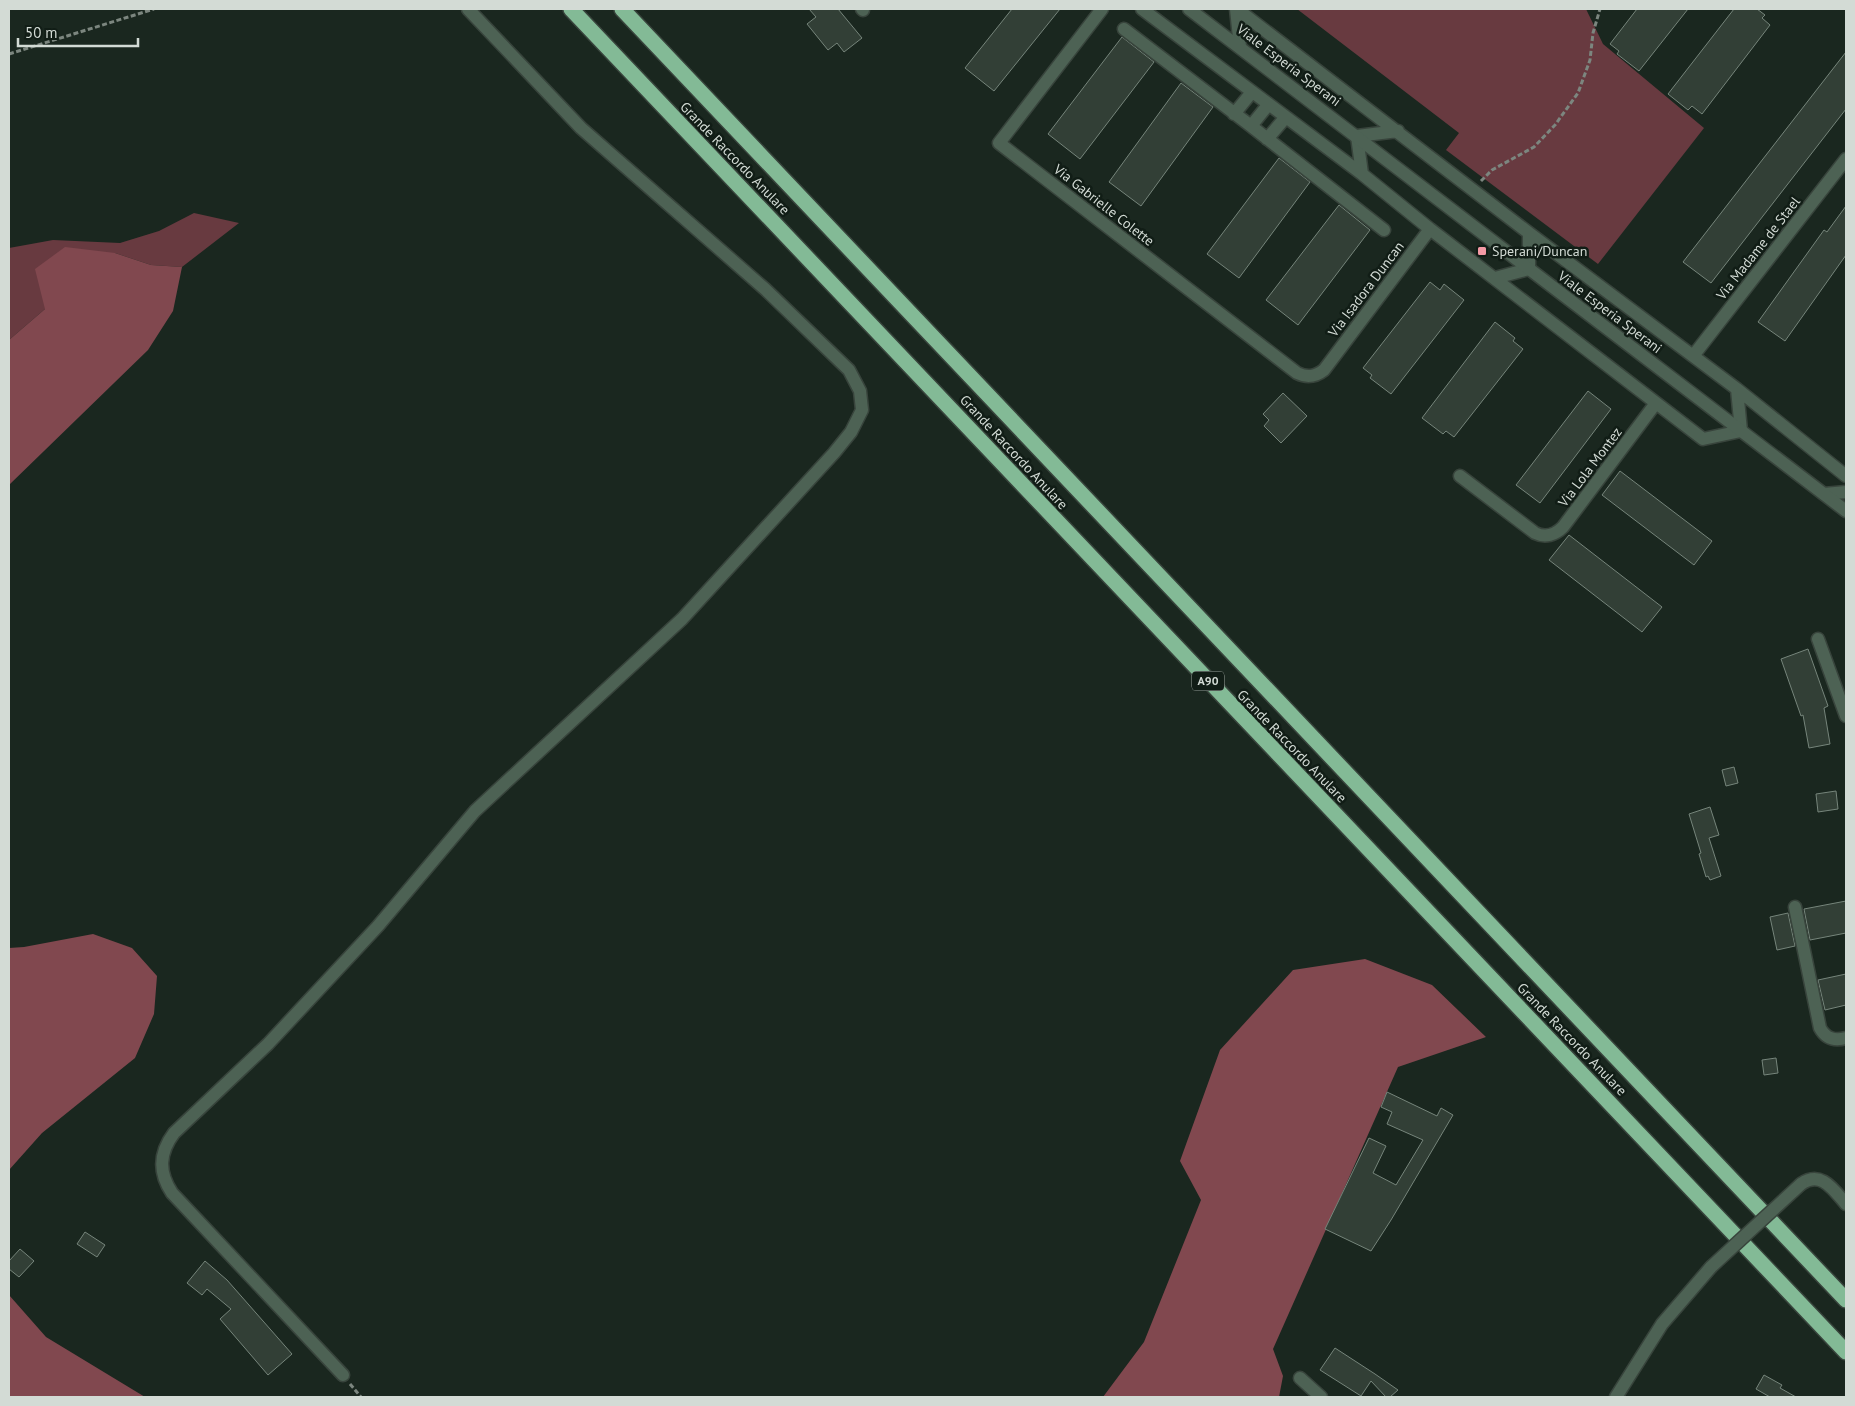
<svg xmlns="http://www.w3.org/2000/svg" width="1855" height="1406" font-family="'PT Sans',sans-serif">
	<rect width="100%" height="100%" fill="#1a271f"/>
	<path fill="#683a40" d="M1297 9H1586L1603 44 1704 128 1598 264 1446 150 1459 133Z
		M194 213 239 223 182 267 151 265 115 253 45 309 9 340V248L53 240 120 243 159 231Z"/>
	<path fill="#81484f" d="M65 247 115 253 151 265 182 267 173 311 148 350 9 485V340L45 309 35 269Z
		M93 934 132 948 157 976 154 1014 135 1058 42 1133 9 1170V948L24 947Z
		M1365 959 1432 985 1486 1037 1398 1067 1273 1349 1283 1376 1279 1397H1103L1144 1342 1201 1200 1180 1161 1220 1050 1293 970Z
		M9 1295 46 1337 145 1397H9Z"/>
	<path fill="#323f36" stroke="#76857b" d="M809 9H838L862 38 844 52 837 43 828 50 807 24 816 17Z
		M1012 9H1060L994 91 965 68Z
		M1637 9H1688L1639 71 1617 54 1619 51 1610 44Z
		M1734 9H1757L1765 15 1762 18 1770 25 1702 114 1692 106 1688 110 1668 94Z
		M1122 37 1154 62 1080 159 1048 134Z
		M1846 52V109L1711 283 1683 262Z
		M1181 83 1213 107 1141 206 1109 182Z
		M1279 158 1310 182 1239 278 1207 254Z
		M1339 205 1370 230 1298 325 1266 300Z
		M1846 206V255L1785 341 1758 322 1824 230 1827 232Z
		M1430 282 1440 290 1444 284 1464 300 1391 394 1370 378 1372 375 1363 368Z
		M1495 322 1515 338 1513 341 1523 349 1454 437 1446 431 1443 434 1422 418Z
		M1588 391 1611 409 1540 503 1516 485Z
		M1283 393 1307 416 1281 443 1264 426 1269 420 1263 414Z
		M1620 471 1712 541 1694 565 1602 495Z
		M1569 535 1662 607 1642 632 1549 560Z
		M1808 649 1828 706 1824 708 1830 744 1809 748 1803 715 1801 716 1781 659Z
		M1734 767 1738 783 1726 786 1722 770Z
		M1836 791 1838 809 1818 812 1816 794Z
		M1710 807 1719 835 1709 838 1721 876 1710 880 1708 876 1706 877 1699 854 1701 853 1689 814Z
		M1846 901V933L1810 940 1804 909Z
		M1788 913 1795 946 1777 950 1770 917Z
		M1846 974V1005L1825 1010 1818 980Z
		M1776 1058 1778 1073 1764 1075 1762 1060Z
		M1387 1092 1437 1116 1441 1108 1453 1115 1391 1220 1371 1251 1325 1229 1369 1138 1386 1146 1373 1173 1396 1185 1423 1140 1387 1124 1392 1112 1381 1107Z
		M85 1232 105 1245 97 1257 77 1244Z
		M20 1249 34 1261 19 1277 9 1269V1261Z
		M205 1261 227 1280 292 1354 268 1375 220 1319 231 1309 207 1289 202 1295 187 1283Z
		M1335 1348 1375 1374 1398 1390 1390 1397H1386L1371 1381 1361 1396 1320 1370Z
		M1764 1375 1782 1385 1780 1388 1796 1397H1770L1756 1389Z"/>
	<g fill="none" stroke-linecap="round" stroke-linejoin="round">
		<defs>
			<path id="minor" d="M862 9 863 10
				M1102 9 999 143 1297 373C1307 378 1315 377 1324 370L1430 229
				M1142 9 1362 174 1430 229 1703 439 1741 431 1737 389
				M1236 9 1240 47
				M1237 9 1529 233 1737 389 1846 476
				M1124 29 1251 126
				M1268 105 1251 126 1384 230
				M1234 114 1252 92
				M1267 139 1285 118
				M1362 174 1357 136 1398 131
				M1495 278 1529 269V233
				M1693 356 1846 159
				M1460 476 1535 533C1545 538 1555 535 1563 527L1656 403
				M1824 494 1846 492
				M1818 639 1846 716
				M1795 907 1820 1028C1826 1039 1835 1041 1846 1038
				M1801 1184C1821 1170 1833 1189 1846 1204
				M343 1375 172 1193C158 1172 159 1153 174 1133L268 1044 378 926 475 811 682 619 834 453 851 432 862 410 860 391 849 370 765 289 581 128 468 9
				M1300 1378 1321 1397
				M1616 1397 1662 1324 1711 1267"/>
			<path id="tertiary" d="M1189 9 1846 511"/>
			<path id="motorway" d="M571 9 1846 1352
				M622 9 1846 1300"/>
		</defs>
		<use href="#minor" stroke="#38443c" stroke-width="15"/>
		<use href="#tertiary" stroke="#38443c" stroke-width="15"/>
		<use href="#motorway" stroke="#38443c" stroke-width="18"/>
		<path stroke="#7c867f" stroke-width="3" stroke-dasharray="5 2.5" stroke-linecap="butt" d="M9 54 154 9
			M1481 181 1492 170 1534 147 1555 125 1578 93 1590 60 1593 33 1600 9
			M350 1384 361 1397"/>
		<use href="#minor" stroke="#4d6254" stroke-width="12"/>
		<use href="#tertiary" stroke="#4d6254" stroke-width="12"/>
		<use href="#motorway" stroke="#83ba96" stroke-width="15"/>
		<defs>
			<path id="minor-bridge" d="M1711 1267 1801 1184"/>
		</defs>
		<use href="#minor-bridge" stroke="#38443c" stroke-width="15" stroke-linecap="butt"/>
		<use href="#minor-bridge" stroke="#4d6254" stroke-width="12"/>
	</g>
	<rect fill="#f49aa5" stroke="#111d16" stroke-width="2" x="1477" y="246" width="10" height="10" rx="2.5"/>
	<g text-anchor="middle" stroke-width="5" stroke-linejoin="round" paint-order="stroke">
		<rect fill="#111d16" stroke="#99a29c" stroke-width="1" x="1192" y="671.5" width="32" height="19" rx="4"/>
		<g font-size="12" font-weight="bold" fill="#d3dbd5">
			<text x="1208" y="685">A90</text>
		</g>
		<g font-size="14" fill="#d3dbd5" stroke="#111d16">
			<text transform="translate(1289 65) rotate(37)" y="5">Viale Esperia Sperani</text>
			<text transform="translate(735 158) rotate(46)" y="5">Grande Raccordo Anulare</text>
			<text transform="translate(1104 205) rotate(38)" y="5">Via Gabrielle Colette</text>
			<text transform="translate(1758 248) rotate(-52)" y="5">Via Madame de Stael</text>
			<text transform="translate(1366 289) rotate(-53)" y="5">Via Isadora Duncan</text>
			<text transform="translate(1610 312) rotate(37)" y="5">Viale Esperia Sperani</text>
			<text transform="translate(1014 452) rotate(47)" y="5">Grande Raccordo Anulare</text>
			<text transform="translate(1590 467) rotate(-53)" y="5">Via Lola Montez</text>
			<text transform="translate(1292 746) rotate(46)" y="5">Grande Raccordo Anulare</text>
			<text transform="translate(1572 1039) rotate(46)" y="5">Grande Raccordo Anulare</text>
		</g>
		<g font-size="14" fill="#d3dbd5" stroke="#111d16" text-anchor="start">
			<text x="1492" y="256">Sperani/Duncan</text>
		</g>
	</g>
	<rect width="1855" height="1406" fill="none" stroke="#d3dbd5" stroke-width="20"/>
	<path d="M18 38v8h120v-8" fill="none" stroke="#d3dbd5" stroke-width="2.5"/>
	<text x="25" y="38" font-size="15" fill="#d3dbd5" stroke="#111d16" stroke-width="4" paint-order="stroke">50 m</text>
</svg>
